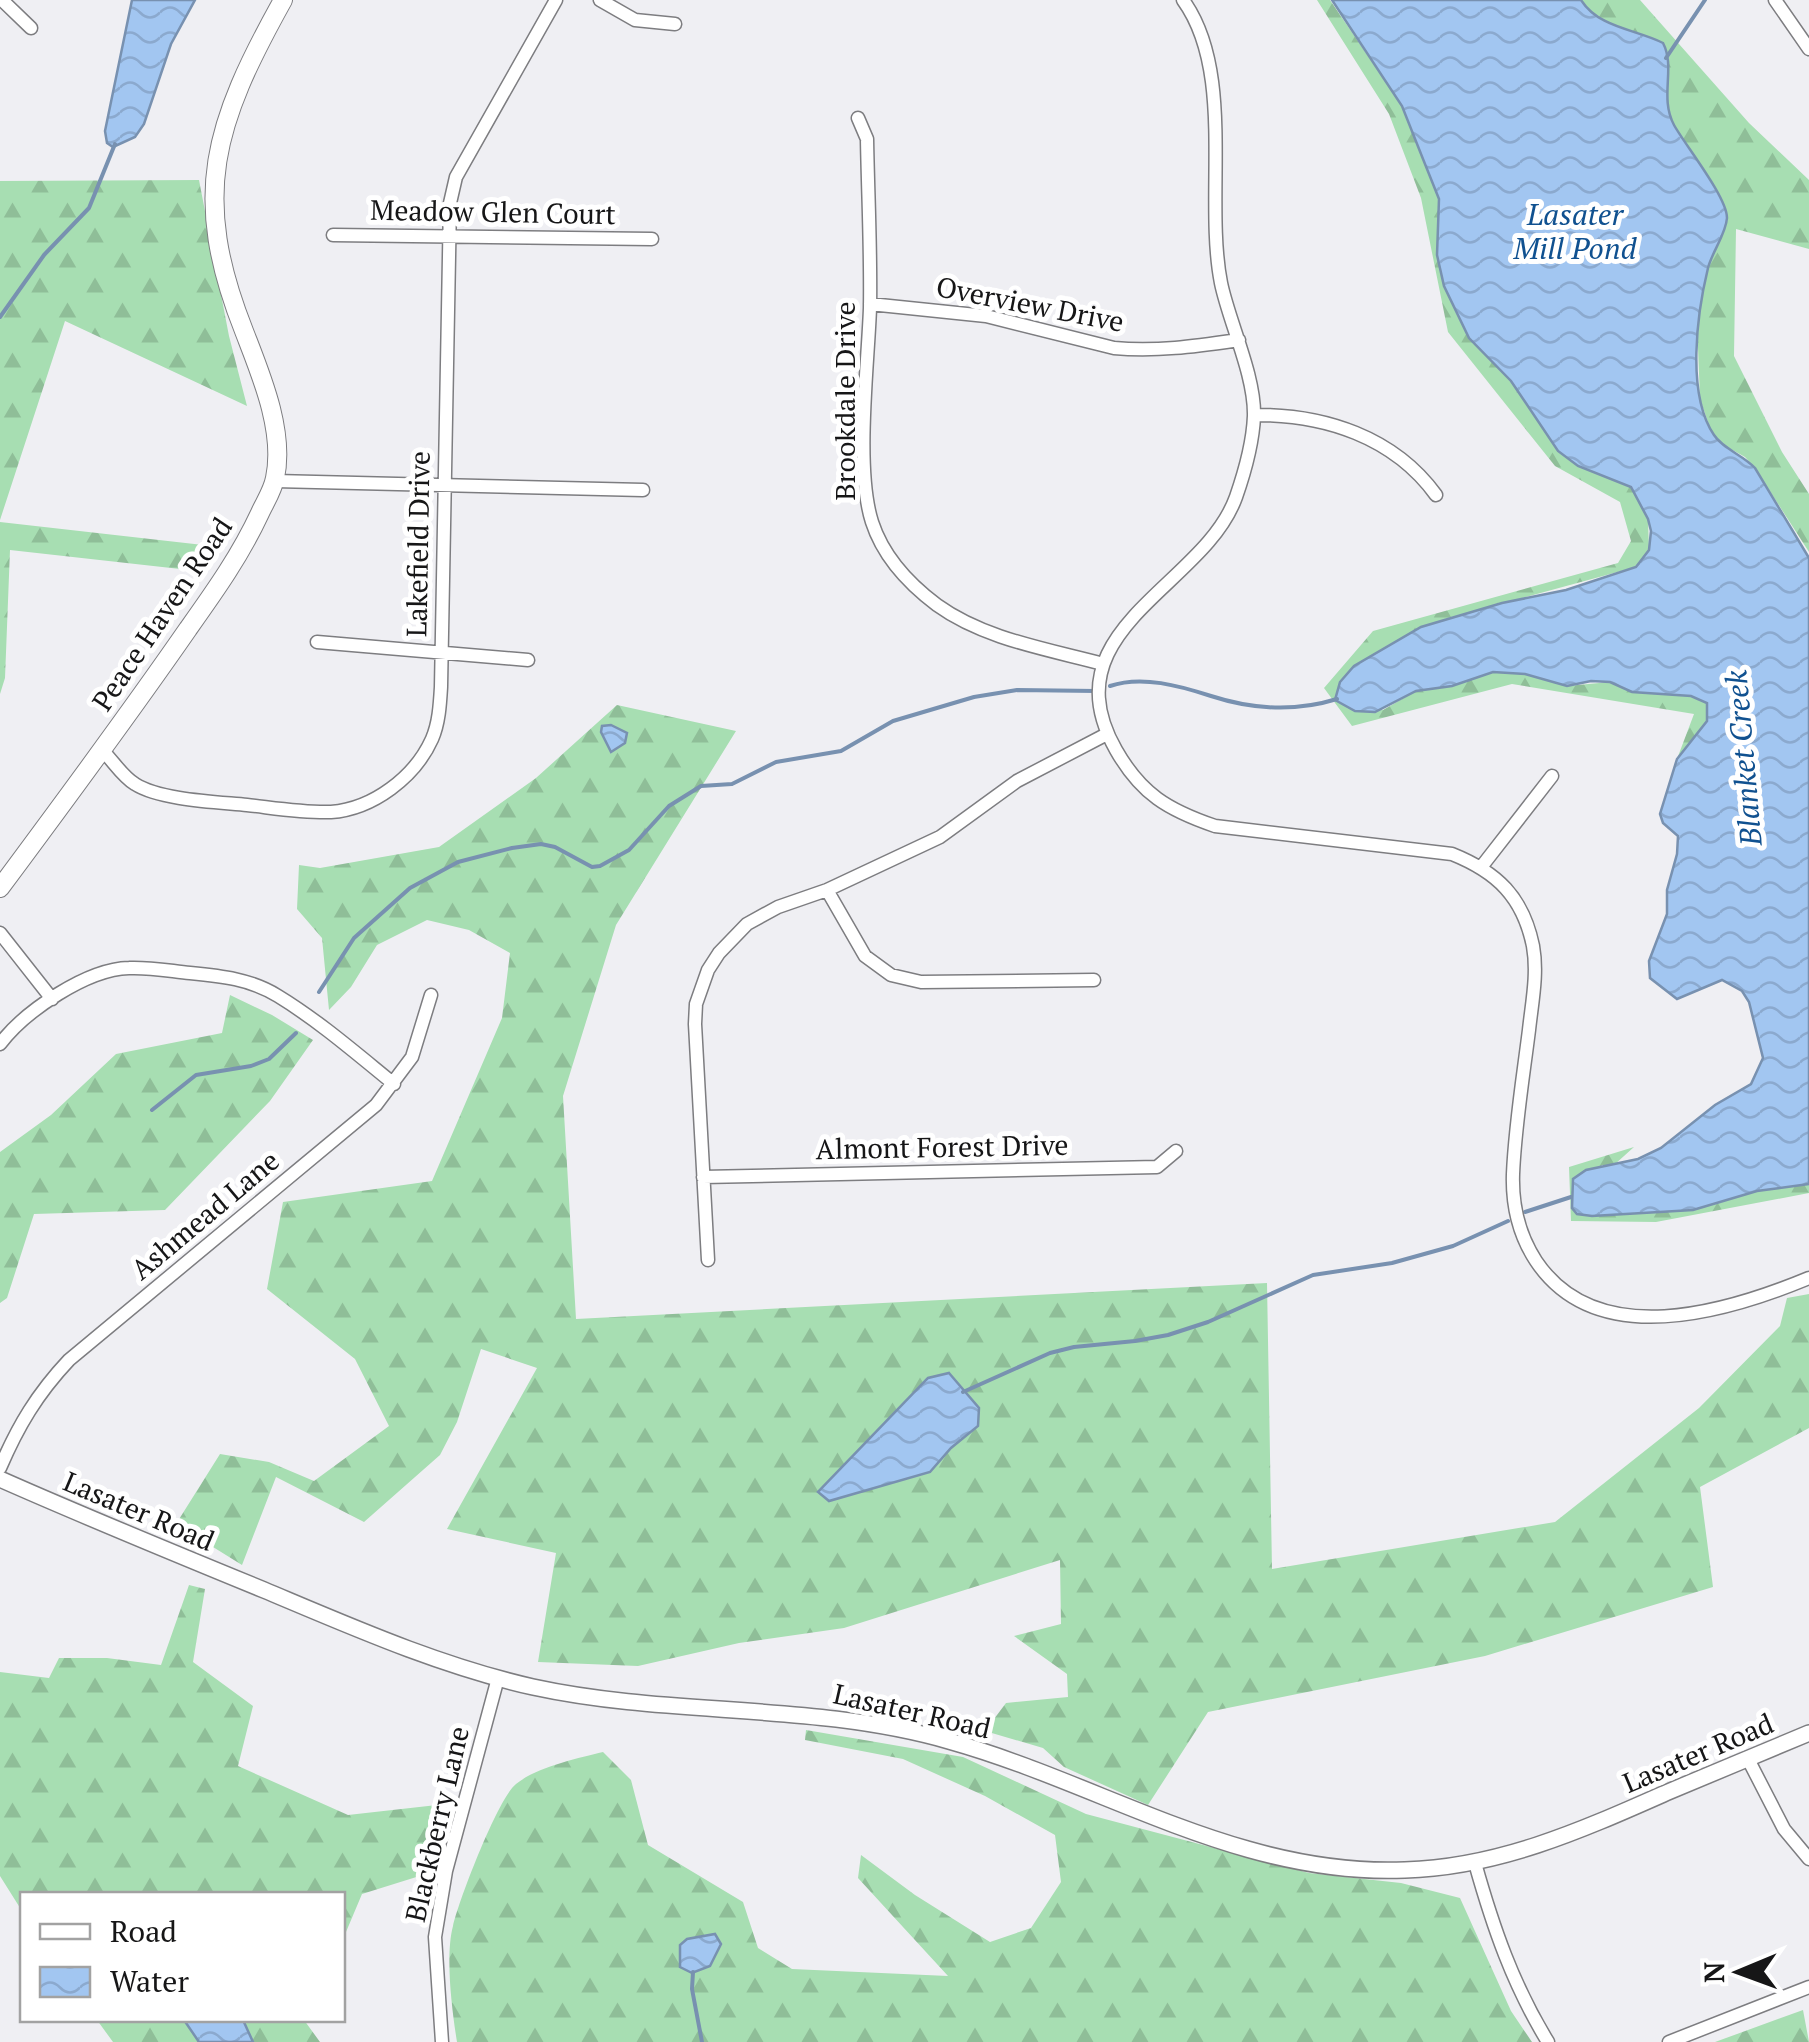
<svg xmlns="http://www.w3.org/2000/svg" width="1809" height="2042" font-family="'PT Serif',serif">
	<defs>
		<pattern id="forest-firs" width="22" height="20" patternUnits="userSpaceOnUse" patternTransform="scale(2.5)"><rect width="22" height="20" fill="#a7deb2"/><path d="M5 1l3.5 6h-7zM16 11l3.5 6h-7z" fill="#8fbe98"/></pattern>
		<pattern id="water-waves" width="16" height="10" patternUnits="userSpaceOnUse" patternTransform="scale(2.5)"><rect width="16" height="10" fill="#a2c6f1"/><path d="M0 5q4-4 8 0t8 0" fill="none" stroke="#8ba9ce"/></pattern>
	</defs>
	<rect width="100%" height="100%" fill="#efeff3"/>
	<path fill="url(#forest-firs)" d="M1317 0H1330L1402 106 1511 381 1578 466 1631 487 1648 519 1649 550 1636 567 1445 619 1338 688 1336 700 1383 710 1416 691 1452 686 1493 672 1525 674 1567 686 1610 682 1632 692 1691 696 1707 703V721L1677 759 1694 714 1512 684 1352 726 1324 688 1373 631 1618 563 1631 541 1620 502 1555 466 1448 332 1421 198 1389 114Z
		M1581 0H1640L1749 123 1809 180V249L1736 229 1734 356 1782 452 1809 494V552L1755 468 1745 457 1720 443 1711 431 1700 399 1697 322 1709 263 1727 220 1724 204 1672 122 1665 95 1669 55 1589 12Z
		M199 180 229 336 247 406 65 321 0 520V181Z
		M0 522 212 546 198 571 10 550 5 678 0 694Z
		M617 705 736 731 616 925 563 1096 576 1319 1267 1283 1272 1569 1555 1522 1699 1408 1780 1326 1787 1298 1809 1294V1428L1700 1487 1713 1587 1485 1656 1208 1712 1148 1805 1064 1767 1043 1748 985 1731 1006 1703 1068 1697 1067 1674 1014 1636 1061 1624 1060 1560 844 1628 739 1643 638 1666 538 1662 556 1553 447 1529 537 1368 481 1349 457 1422 440 1455 364 1522 276 1477 242 1565 176 1524 220 1454 269 1462 314 1481 389 1426 355 1359 267 1289 283 1202 432 1181 502 1018 510 953 469 930 427 920 377 945 351 987 329 1010 322 938 297 909 299 865 320 868 439 847 536 778Z
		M230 995 272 1015 313 1040 270 1101 165 1210 34 1214 7 1298 0 1303V1152L51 1115 116 1054 222 1033Z
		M1634 1147 1614 1165H1602L1577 1214 1693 1210 1757 1191 1809 1183V1193L1656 1222 1571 1221 1569 1167Z
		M189 1585 205 1589 193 1662 253 1706 238 1766 348 1815 437 1805 426 1874 362 1894 346 1932 343 1933 342 1894H22V1911L0 1876V1672L49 1678 59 1658H107L161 1665Z
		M806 1730 963 1757 1086 1814 1309 1873 1401 1883 1460 1898 1511 2011 1532 2042H457C452 2011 445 1956 453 1926 459 1900 498 1798 516 1784 537 1767 578 1758 603 1752L631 1780 648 1845 743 1902 758 1948 792 1969 948 1976 858 1878 861 1855 915 1895 990 1942 1031 1928 1061 1882 1055 1835 985 1796 903 1759 805 1740Z
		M1803 2010 1809 2042H1715Z
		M97 2020H184L199 2042H113Z
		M243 2020H304L320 2042H253Z"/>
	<path fill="url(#water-waves)" stroke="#7891b0" stroke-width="2.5" d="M132 0H195L171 44 144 124 135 137 113 147 107 143 105 131Z
		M1332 0H1581C1599 28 1635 29 1663 43 1676 68 1659 97 1674 125 1685 145 1727 197 1727 218 1726 234 1712 252 1708 268 1697 313 1686 394 1714 435 1723 449 1743 455 1755 468L1809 558V1184L1757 1191 1693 1210 1592 1216 1577 1214 1572 1208 1573 1179 1586 1170 1638 1159 1661 1148 1715 1105 1751 1084 1763 1058 1749 1002 1742 991 1722 980 1677 999 1650 978 1649 961 1667 914V890L1677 854 1678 836 1663 823 1660 814 1677 759 1707 721V703L1691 696 1632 692 1610 682 1591 681 1567 686 1525 674 1493 672 1452 686 1416 691 1375 712 1355 711 1335 700 1340 682 1354 666 1421 627 1502 603 1566 590 1636 567 1649 550 1651 531 1648 519 1631 487 1578 466 1558 451 1511 381 1469 338 1444 286 1437 255 1439 199 1423 159 1402 106Z
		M611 725 627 733 625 743 611 752 601 732 602 726Z
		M949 1373 979 1408 978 1426 951 1448 930 1472 829 1501 818 1492 928 1378Z
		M715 1934 721 1944 710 1966 692 1973 680 1967V1945L687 1939Z
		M184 2020H243L253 2042H199Z"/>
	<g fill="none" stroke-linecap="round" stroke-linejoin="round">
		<path stroke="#7891b0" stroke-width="4" d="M1666 58 1705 0
			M0 317 44 255 89 208 115 144
			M1110 686C1142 675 1180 686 1211 696 1254 710 1295 712 1337 699
			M319 992 354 938 410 888 458 862 512 848 541 844 555 847 592 867 600 866 629 850 669 806 701 786 732 784 776 762 841 751 893 721 974 697 1017 690 1096 691
			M152 1110 196 1075 251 1066 269 1059 296 1033
			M1525 1212 1571 1197
			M963 1392 1050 1353 1074 1347 1135 1341 1168 1335 1208 1322 1313 1275 1392 1263 1453 1246 1508 1221
			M693 1972 692 1989 702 2042"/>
		<defs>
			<path id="minor" d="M2 0 31 28
				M600 0 635 20 675 24
				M1183 0C1236 73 1204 197 1221 283 1229 322 1255 375 1254 416 1253 441 1244 474 1236 497 1204 587 1047 629 1116 750 1141 794 1168 810 1215 826L1452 854C1497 872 1523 897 1533 946 1538 974 1532 1002 1529 1030 1523 1078 1515 1126 1513 1174 1512 1205 1519 1235 1536 1261 1597 1352 1727 1312 1809 1278
				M1775 0 1809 49
				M858 118 867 139C868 195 871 252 870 308 868 365 855 469 872 522 883 556 909 584 937 605 984 639 1047 649 1103 664
				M333 235 652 239
				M870 304 986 316 1114 348C1157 352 1197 346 1239 340
				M1254 415C1324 414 1394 437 1436 495
				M275 481 643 490
				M317 642 528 660
				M103 751C113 761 123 777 135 784 160 800 217 802 247 805 274 808 304 813 331 812 373 809 415 777 432 739 439 723 440 704 441 687L450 203 456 177 556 0
				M1482 866 1552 776
				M827 890 865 956 891 975 921 982 1094 980
				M0 933 52 999
				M0 1044C25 1011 87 969 129 968 149 967 170 971 190 973 221 976 251 979 278 996 319 1021 357 1054 394 1084
				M703 1177 1157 1167 1176 1151
				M708 1260 695 1024 696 1004 708 970 719 953 747 924 778 907 827 890 940 837 1017 781 1107 734
				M0 1468C18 1426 37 1394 69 1360L376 1105 412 1057 431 995
				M1748 1759 1784 1829 1809 1859
				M1475 1863C1493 1927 1513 1985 1548 2042
				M442 2042 435 1937 446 1871 498 1678
				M1669 2042 1809 1987"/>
			<path id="tertiary" d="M0 1479C88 1518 176 1554 264 1590 352 1627 440 1666 533 1687 671 1717 813 1702 949 1741 1103 1784 1240 1877 1405 1870 1500 1867 1582 1830 1668 1792 1715 1772 1762 1753 1809 1733"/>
			<path id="secondary" d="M0 888C64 802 127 717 188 629 215 591 240 556 260 513 265 502 273 490 275 478 285 431 261 375 244 331 190 195 214 124 283 0"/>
		</defs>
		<use href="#minor" stroke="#7d7d80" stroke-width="15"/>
		<use href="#tertiary" stroke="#7d7d80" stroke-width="18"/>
		<use href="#secondary" stroke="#7d7d80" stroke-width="20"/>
		<use href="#minor" stroke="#fff" stroke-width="12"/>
		<use href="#tertiary" stroke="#fff" stroke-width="15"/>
		<use href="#secondary" stroke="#fff" stroke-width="18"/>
	</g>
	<g text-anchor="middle" stroke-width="10" stroke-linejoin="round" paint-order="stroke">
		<g font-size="28" fill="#161617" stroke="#fff">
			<text transform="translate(493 212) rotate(1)" y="10">Meadow Glen Court</text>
			<text transform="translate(1030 304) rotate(11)" y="10">Overview Drive</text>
			<text transform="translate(845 401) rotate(-90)" y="10">Brookdale Drive</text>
			<text transform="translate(418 544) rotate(-89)" y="10">Lakefield Drive</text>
			<text transform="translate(162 614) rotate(-56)" y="10">Peace Haven Road</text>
			<text transform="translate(942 1147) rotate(-1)" y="10">Almont Forest Drive</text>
			<text transform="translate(205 1215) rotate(-40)" y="10">Ashmead Lane</text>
			<text transform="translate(139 1511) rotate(23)" y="10">Lasater Road</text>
			<text transform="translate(912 1711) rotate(13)" y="10">Lasater Road</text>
			<text transform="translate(1698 1753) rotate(-23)" y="10">Lasater Road</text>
			<text transform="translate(437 1824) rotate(-77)" y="10">Blackberry Lane</text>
		</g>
		<g font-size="30" font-style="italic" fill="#105190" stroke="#fff">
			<text x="1575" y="225">Lasater<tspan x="1575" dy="34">Mill Pond</tspan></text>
			<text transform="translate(1744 758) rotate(-95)" y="10">Blanket Creek</text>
		</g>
	</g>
	<rect x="20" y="1892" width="325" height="130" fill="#ffffff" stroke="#a2a2a2" stroke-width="2.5"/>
	<rect x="40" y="1924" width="50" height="15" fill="#ffffff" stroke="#a2a2a2" stroke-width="2.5"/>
	<text x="110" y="1942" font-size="30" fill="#161617">Road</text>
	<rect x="40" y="1967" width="50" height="30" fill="url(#water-waves)" stroke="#a2a2a2" stroke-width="2.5"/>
	<text x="110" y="1992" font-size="30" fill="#161617">Water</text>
	<g transform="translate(1739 1972) rotate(269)" stroke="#ffffff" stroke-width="8" paint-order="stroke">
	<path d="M0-8L18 38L0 25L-18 38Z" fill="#161617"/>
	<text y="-15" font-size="28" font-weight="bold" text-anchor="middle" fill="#161617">N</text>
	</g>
</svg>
